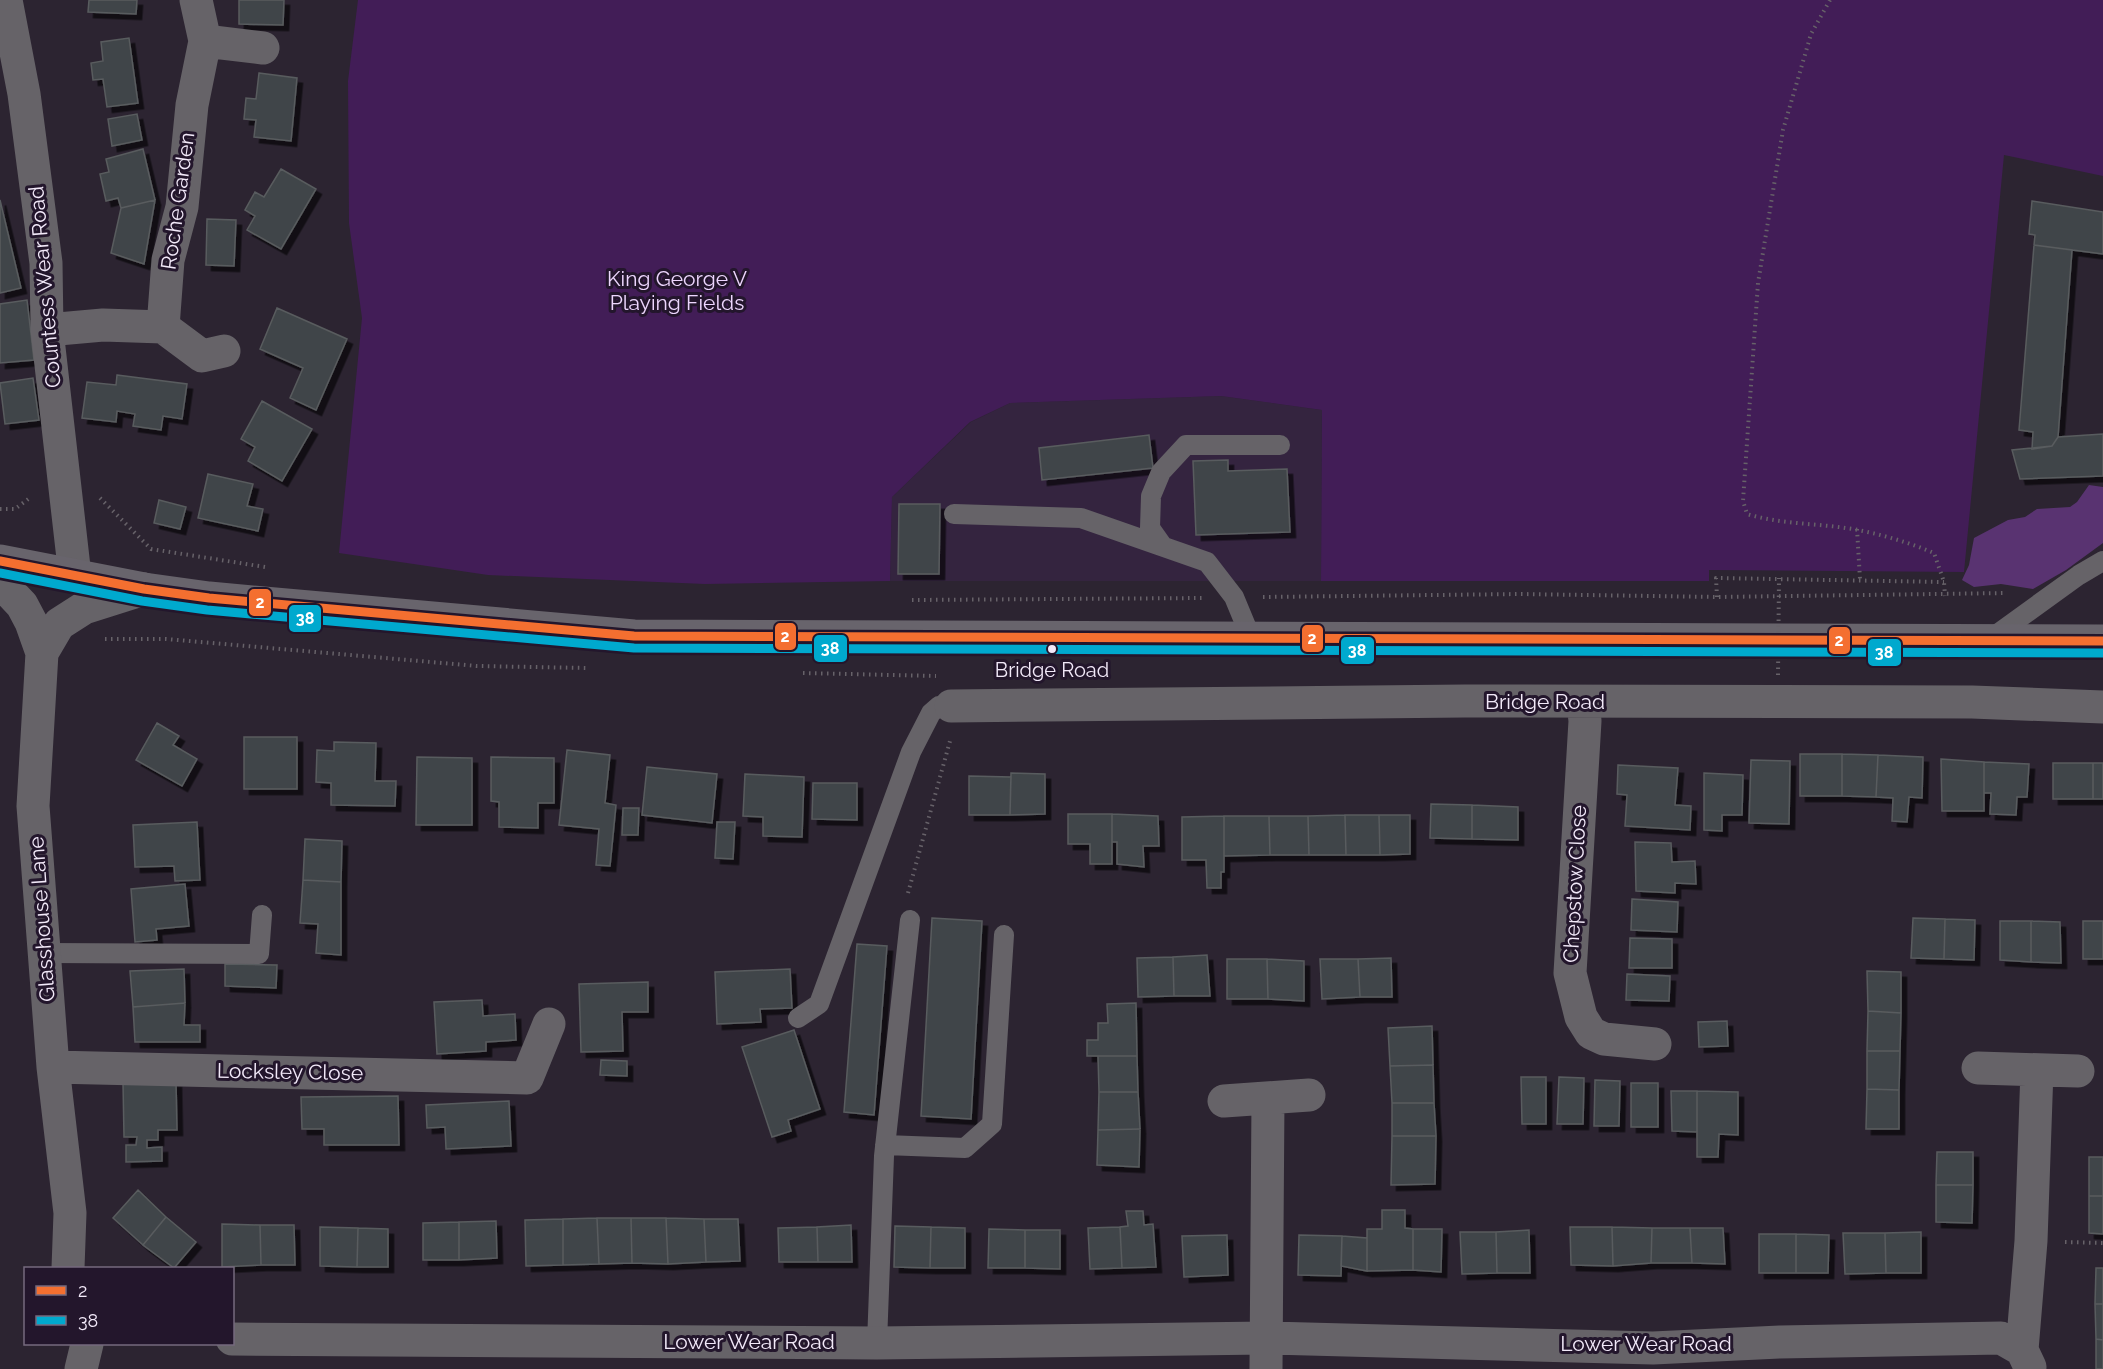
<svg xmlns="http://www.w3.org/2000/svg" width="2103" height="1369" font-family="Raleway,sans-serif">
	<defs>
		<filter id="shadow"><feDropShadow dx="5.5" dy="5.5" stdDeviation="0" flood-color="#0009"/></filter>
	</defs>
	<rect width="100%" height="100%" fill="#2c2431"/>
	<path fill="#34243f" d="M1221 396 1322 410 1321 581H890L892 497 971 422 1010 403Z"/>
	<path fill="#421d57" d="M358 0H2103V176L2004 155 1964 572 1709 570V581H1321L1322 410 1221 396 1010 403 970 422 892 497 890 581 705 584 488 575 339 553 362 318 349 223 348 81Z"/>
	<path fill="#593371" d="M2089 485 2103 487V543L2066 570 2033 589 2001 584 1974 587 1962 580 1969 565 1974 538 2008 520 2025 517 2037 509 2070 507 2077 502Z"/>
	<path fill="#414549" stroke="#595c5e" stroke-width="1.5" filter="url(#shadow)" d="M89 0H137L136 14 88 12Z
		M239 0H284L283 25 239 24Z
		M129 38 138 103 107 107 103 79 93 80 91 63 103 61 101 42Z
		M259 73 297 78 291 141 254 137 256 120 244 119 246 98 256 99Z
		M137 114 142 140 112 146 108 119Z
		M143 149 155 200 121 208 118 198 106 201 100 174 109 172 106 159Z
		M281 169 316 189 281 249 247 230 255 216 245 210 255 192 264 197Z
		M0 200 21 288 0 293Z
		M155 200 144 264 111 253 121 208Z
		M2032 201 2103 212V254L2034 245 2035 235 2029 234Z
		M207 219 236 220 234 266 206 265Z
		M2034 245 2072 250 2058 437 2052 446 2032 449 2033 432 2019 430Z
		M27 300 34 360 0 363V304Z
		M277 308 347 339 316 410 290 398 303 368 260 349Z
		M117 375 187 384 182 419 163 416 161 430 133 426 135 414 117 411 116 422 82 418 87 382 116 385Z
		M33 378 39 420 5 424 0 383Z
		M262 401 312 429 282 481 248 461 255 447 241 439Z
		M2103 434V476L2020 479 2012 450 2052 446 2058 437Z
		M1149 435 1153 468 1042 480 1039 448Z
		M1228 460V471L1287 469 1290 532 1196 535 1193 461Z
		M208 474 253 484 247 506 263 509 258 531 198 518Z
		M159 500 186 507 180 529 154 523Z
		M899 504H940L939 574H898Z
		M157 723 179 736 173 745 197 759 182 786 136 760Z
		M244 737H297V789H244Z
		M334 742 376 743 375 781H396L395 806 331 805V783L316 782 317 750 334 751Z
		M567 750 610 755 605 803 616 805 610 866 596 865 599 829 559 825Z
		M1800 754H1842V796H1800Z
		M1842 754 1878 755 1876 797 1842 796Z
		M1878 755 1923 757 1922 798 1909 797 1907 822 1892 821 1893 798 1876 797Z
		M417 757 472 758V825H416Z
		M491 757 554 758V803H538V828L499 827V802L491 801Z
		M1941 759 1984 762V811H1942Z
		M1751 760 1790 761 1789 824 1749 823Z
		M1984 762 2029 764 2027 797H2017L2016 815 1990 814 1991 793H1984Z
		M2053 763H2093V799H2053Z
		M2093 763H2103V799H2093Z
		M1618 765 1678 768 1675 805 1691 806 1690 830 1625 826 1627 795 1617 794Z
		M647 767 717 774 712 823 642 815Z
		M1011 773 1045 774V814L1010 815Z
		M1704 773 1743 775 1742 815H1722V831L1704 830Z
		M745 774 804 777 802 837 763 836V817L743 816Z
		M969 776 1011 777 1010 815H969Z
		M813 783H857V820L812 819Z
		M1431 804 1472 805V839L1430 838Z
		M1472 805 1518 807V840L1472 839Z
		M623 808H639L638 835H622Z
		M1068 814H1112V864H1090V844H1068Z
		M1112 814 1158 816 1159 846H1143L1144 867 1117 864V842H1112Z
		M1345 815H1379L1380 855H1346Z
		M1345 815 1346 855H1309L1308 816Z
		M1379 815H1410V854L1380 855Z
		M1224 816H1269L1270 855 1224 856Z
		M1224 816V872H1221V888H1207L1206 860H1182V817Z
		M1269 816H1308L1309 855H1270Z
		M197 822 200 880 175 881 174 866 135 867 133 825Z
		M717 822H735L733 859 715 858Z
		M305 839 342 841 341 882 303 880Z
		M1635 842 1671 843 1672 862 1695 861 1696 884 1675 883V893L1636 891Z
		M303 880 341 882V955L316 953 318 924 300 923Z
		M185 884 189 926 156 929 157 940 135 942 131 889Z
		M1632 899 1678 902 1677 932 1631 930Z
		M932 918 982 921 971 1119 921 1116Z
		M1913 918 1945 919 1944 959 1911 958Z
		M1945 919 1975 920 1974 960 1944 959Z
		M2000 921H2031V962L2000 960Z
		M2031 921 2060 922 2061 963 2031 962Z
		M2083 921H2103V959H2083Z
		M1630 938 1672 939V968H1629Z
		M857 944 887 946 874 1115 844 1112Z
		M1207 955 1210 996H1174L1173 957Z
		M1173 957 1174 996 1138 997 1137 958Z
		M1391 958 1392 997H1360L1358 959Z
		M1227 959H1267L1268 999H1227Z
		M1267 959 1304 961V1001L1268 999Z
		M1320 959H1358L1360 997 1322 999Z
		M225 964 277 965 276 988 225 986Z
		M184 969 185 1003 133 1007 130 971Z
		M790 969 792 1008 760 1009 761 1022 717 1024 715 972Z
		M1867 971 1901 972V1013L1868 1011Z
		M1627 974 1670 976 1669 1001 1626 1000Z
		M648 982V1012H622L623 1051 581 1052 579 984Z
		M482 1000 483 1016 515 1014 516 1040 486 1042V1051L437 1054 434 1002Z
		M185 1003 184 1025H200V1042H135L133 1007Z
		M1136 1003 1137 1056H1087V1040H1098V1023H1108L1107 1004Z
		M1868 1011 1901 1013 1900 1051H1867Z
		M1727 1021 1728 1046 1699 1047 1698 1022Z
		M1432 1026 1433 1065 1390 1066 1388 1028Z
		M794 1030 820 1109 788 1120 791 1131 772 1137 742 1047Z
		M1867 1051H1900L1899 1090 1867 1089Z
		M1098 1056H1137L1138 1092H1099Z
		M601 1060 627 1061V1076L600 1075Z
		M1433 1065 1434 1103H1392L1390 1066Z
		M1521 1077H1546V1124H1522Z
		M1559 1077 1584 1078 1583 1124H1557Z
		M1595 1080 1620 1081 1619 1126H1594Z
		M176 1082 177 1130H158V1140H147V1148L162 1147V1161L126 1162V1145H136L137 1137H124L123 1083Z
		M1631 1083H1658V1127H1631Z
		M1867 1089 1899 1090V1129H1866Z
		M1671 1091H1697V1132L1672 1131Z
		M1697 1091 1738 1092V1135L1719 1134 1718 1157H1697Z
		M1099 1092H1138L1140 1129 1098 1130Z
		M398 1096 399 1145H324V1129H302L301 1097Z
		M509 1101 511 1146 446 1149 445 1127 427 1128 426 1105Z
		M1392 1103H1434L1436 1136H1392Z
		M1140 1129 1139 1167 1097 1165 1098 1130Z
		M1392 1136H1436L1435 1184 1391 1185Z
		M1937 1152H1973V1185H1936Z
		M2089 1157H2103V1196H2089Z
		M1936 1185H1973L1972 1223 1936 1222Z
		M138 1190 166 1217 143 1245 113 1218Z
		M2089 1196H2103V1234L2089 1233Z
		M1382 1210H1405V1228L1413 1229V1270L1367 1271V1229H1382Z
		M1126 1211H1143L1144 1225 1153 1224 1156 1267 1122 1268 1120 1227 1128 1226Z
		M166 1217 196 1242 174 1268 143 1245Z
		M597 1218 599 1264 563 1265V1219Z
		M597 1218H631L632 1263 599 1264Z
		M631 1218H666L668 1264 632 1263Z
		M666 1218 704 1219 706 1262 668 1264Z
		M563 1219V1265L526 1266 525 1220Z
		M704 1219H738L740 1261 706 1262Z
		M496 1221 497 1258 459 1260V1222Z
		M459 1222V1260H423V1223Z
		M222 1224 260 1225 261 1265 222 1267Z
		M260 1225H294L295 1265H261Z
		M851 1225 852 1262H818L817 1227Z
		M895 1226 931 1227 930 1268 894 1267Z
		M320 1227 358 1228 357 1267 320 1266Z
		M817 1227 818 1262H779L778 1228Z
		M931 1227 965 1228V1268H930Z
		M1120 1227 1122 1268 1090 1269 1088 1228Z
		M1570 1227H1612L1613 1266 1571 1265Z
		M1612 1227 1652 1228 1651 1263 1613 1266Z
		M358 1228 388 1229V1267H357Z
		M1652 1228H1690L1692 1263H1651Z
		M1690 1228H1723L1725 1264 1692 1263Z
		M989 1229 1025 1230V1268H988Z
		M1413 1229H1442L1441 1272 1413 1270Z
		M1025 1230H1060V1269L1025 1268Z
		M1529 1230 1530 1273H1497L1496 1232Z
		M1460 1232H1496L1497 1273 1462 1274Z
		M1921 1232V1273H1886L1885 1233Z
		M1843 1233H1885L1886 1273 1845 1274Z
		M1759 1234H1796V1273H1759Z
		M1796 1234 1829 1235 1828 1273H1796Z
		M1227 1235 1228 1275 1184 1277 1182 1236Z
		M1299 1235 1342 1236 1341 1276 1298 1275Z
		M1342 1236 1367 1238V1271L1341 1266Z
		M2096 1268H2103V1304H2095Z
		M2095 1304H2103V1340L2096 1339Z
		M2096 1339 2103 1340V1369H2096Z"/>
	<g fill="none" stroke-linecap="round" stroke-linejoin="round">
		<path stroke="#676269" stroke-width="4" stroke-dasharray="1.5 4.5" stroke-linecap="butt" d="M1830 0 1811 34 1783 130 1758 283 1743 501 1747 514C1783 525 1821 523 1858 530 1884 535 1910 543 1934 553L1944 582 1945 596
			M100 498 151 549 265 567
			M0 509H15L31 497
			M1857 529 1860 579
			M1263 597 1520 594 1717 597 2006 593
			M1717 597 1716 578 1944 582
			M912 600 1202 598
			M105 639H166L477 666 588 668
			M803 673 936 676
			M908 893 950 741
			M2065 1242 2103 1243"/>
		<path stroke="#666368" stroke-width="20" d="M954 514 1081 518 1207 562 1234 597 1251 638
			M1162 545 1150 528 1151 496 1161 472 1186 445H1280
			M1989 640 2079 575 2103 561
			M44 953 259 954 262 915
			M798 1018 819 1004 911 752 931 713 939 706H951
			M885 1145 965 1148 992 1124 1004 935
			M877 1343 884 1156 910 920"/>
		<path stroke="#666368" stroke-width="33" d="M6 0 24 94 46 263 47 330 75 576
			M205 41 263 48
			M163 327 202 356 224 351
			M47 330 103 325 163 327 168 260 182 207 192 105 205 41 196 0
			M0 582 22 605 31 622 42 653 33 806 53 1067 70 1213 68 1268
			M42 653 59 624 84 608 144 589
			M1583 702 1585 721 1570 973 1581 1017 1591 1033 1604 1039 1655 1044
			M951 706 1465 701 1972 702 2103 707
			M53 1067 527 1078 549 1024
			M1978 1068 2078 1071
			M1224 1101 1309 1095
			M232 1339 877 1343 1266 1338 1653 1348 1780 1342 2001 1338 2022 1350
			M2030 1367 2022 1350 2031 1241 2037 1070
			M81 1369 87 1344
			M1266 1369 1268 1099"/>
		<path stroke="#68646c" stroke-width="33" d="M0 561 144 589 209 598 634 636 2103 641"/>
		<path stroke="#676269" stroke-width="4" stroke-dasharray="1.5 4.5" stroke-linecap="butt" d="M1778 675 1779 578"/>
		<defs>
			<path id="bus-1" d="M0 561 144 589 209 598 634 636 2103 641"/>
			<path id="bus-2" d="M0 573 142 601 207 610 634 648 2103 653"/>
		</defs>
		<use href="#bus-1" stroke="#23162c" stroke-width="14"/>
		<use href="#bus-2" stroke="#23162c" stroke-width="14"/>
		<use href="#bus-1" stroke="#f46f30" stroke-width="9"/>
		<use href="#bus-2" stroke="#00a9ce" stroke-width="9"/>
	</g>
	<circle fill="#f2e9f9" stroke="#23162c" stroke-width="2" cx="1052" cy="649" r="5"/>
	<g text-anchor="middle" stroke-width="6" stroke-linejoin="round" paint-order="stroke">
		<g font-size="20" fill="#f2e9f9" stroke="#23162c">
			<text x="1052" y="677">Bridge Road</text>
		</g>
		<g font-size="21" fill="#f2e9f9" stroke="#23162c">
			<text transform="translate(178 201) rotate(-82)" y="7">Roche Garden</text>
			<text transform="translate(45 287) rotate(-95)" y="7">Countess Wear Road</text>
			<text x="1545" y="709">Bridge Road</text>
			<text transform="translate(1575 884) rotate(-87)" y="7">Chepstow Close</text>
			<text transform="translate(42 919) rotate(-94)" y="7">Glasshouse Lane</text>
			<text transform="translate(290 1072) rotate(1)" y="7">Locksley Close</text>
			<text x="749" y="1349">Lower Wear Road</text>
			<text x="1646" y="1351">Lower Wear Road</text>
		</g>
		<g font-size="21" fill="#edd6fe" stroke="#23162c">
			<text x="677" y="286">King George V<tspan x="677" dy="24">Playing Fields</tspan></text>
		</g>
	</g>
	<g stroke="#23162c" stroke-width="2">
		<rect x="248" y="588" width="24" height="29" rx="6" fill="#f46f30"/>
		<rect x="288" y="604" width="34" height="29" rx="6" fill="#00a9ce"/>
		<rect x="774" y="622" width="23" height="29" rx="6" fill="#f46f30"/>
		<rect x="1301" y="624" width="23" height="29" rx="6" fill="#f46f30"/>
		<rect x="1828" y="626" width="23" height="29" rx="6" fill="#f46f30"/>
		<rect x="813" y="634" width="35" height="29" rx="6" fill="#00a9ce"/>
		<rect x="1340" y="636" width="35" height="29" rx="6" fill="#00a9ce"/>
		<rect x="1867" y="638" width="35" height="29" rx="6" fill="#00a9ce"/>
	</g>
	<g font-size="16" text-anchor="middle" font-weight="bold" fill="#fff">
		<text x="260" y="608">2</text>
		<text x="305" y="624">38</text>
		<text x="785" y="642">2</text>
		<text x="1312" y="644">2</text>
		<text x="1839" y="646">2</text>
		<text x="830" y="654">38</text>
		<text x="1357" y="656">38</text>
		<text x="1884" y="658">38</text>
	</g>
	<rect x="24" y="1267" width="210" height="78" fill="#23162c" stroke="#766a7e" stroke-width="1.5"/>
	<rect x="36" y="1286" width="30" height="9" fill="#f46f30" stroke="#766a7e" stroke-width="1.5"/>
	<text x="78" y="1297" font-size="18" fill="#f2e9f9">2</text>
	<rect x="36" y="1316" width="30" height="9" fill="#00a9ce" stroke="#766a7e" stroke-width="1.5"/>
	<text x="78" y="1327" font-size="18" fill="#f2e9f9">38</text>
</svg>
